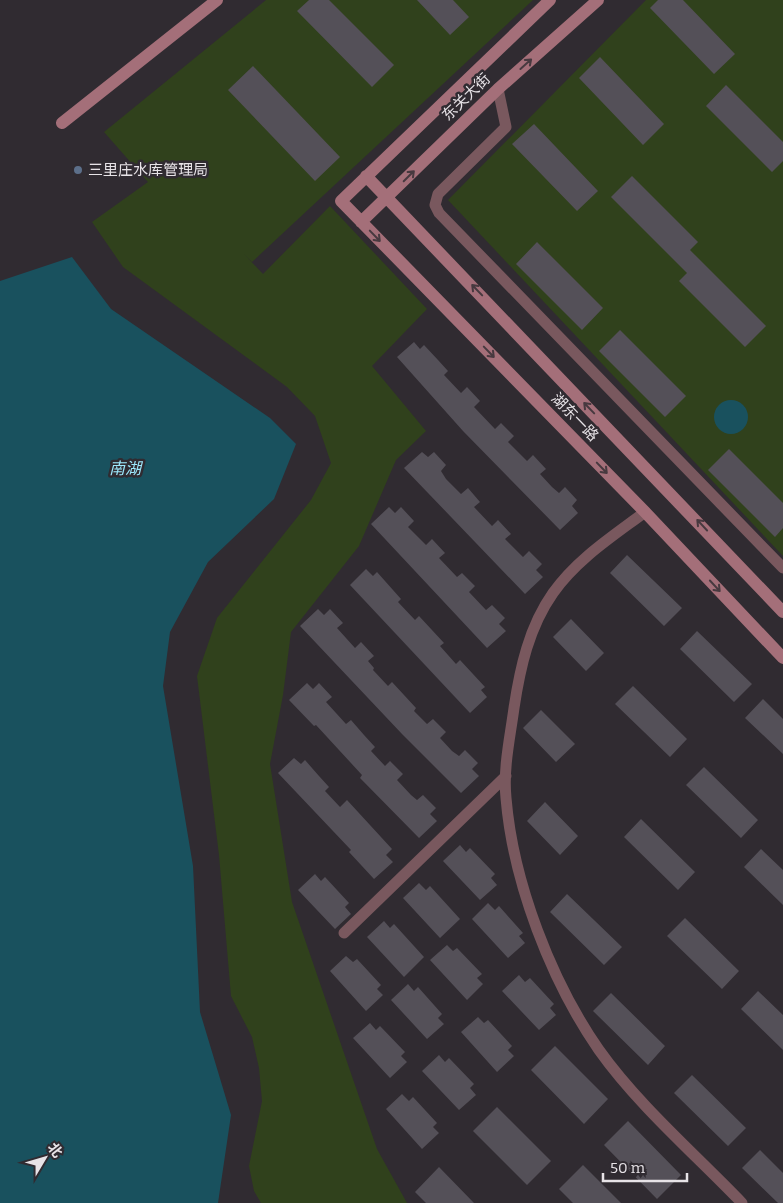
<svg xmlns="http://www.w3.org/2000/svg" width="783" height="1203" font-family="Bitter,'Noto Sans SC',serif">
	<rect width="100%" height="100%" fill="#302b31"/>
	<path fill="#30411c" d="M266 0H533L252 262 244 254 263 274 330 206 427 309 372 366 426 431 396 460 359 546 291 632 283 695 270 764 292 902 377 1149 407 1203H261L254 1191 249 1166 262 1101 259 1068 252 1037 231 996 219 855 197 676 217 618 311 500 331 463 315 416 287 387 123 267 92 222 148 182 104 132Z
		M646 0H783V556L448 200Z"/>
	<path fill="#19515e" d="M72 257 111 309 270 418 296 444 274 499 208 562 170 632 163 686 193 866 200 1012 231 1115 218 1203H0V281Z
		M714 417a17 17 0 1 1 34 0a17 17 0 1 1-34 0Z"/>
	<path fill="#545058" d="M309 0H329L394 65 372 87 297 11Z
		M417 0H453L469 17 450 35Z
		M658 0H683L735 54 714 74 650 8Z
		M600 57 664 124 643 145 579 78Z
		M253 66 340 157 315 181 228 90Z
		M726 85 783 142V161L772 172 706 106Z
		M534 124 598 191 577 211 512 144Z
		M632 176 698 242 690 250 766 326 745 347 679 281 687 273 611 197Z
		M537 242 603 308 582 330 516 264Z
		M620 330 686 396 665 417 599 351Z
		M414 342 420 349 424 345 438 360 448 371 444 375 461 393 467 387 480 401 474 407 495 429 501 423 514 436 508 442 527 461 533 455 546 469 540 474 552 487 559 493 565 487 577 500 572 506 578 513 560 530 463 431 397 357Z
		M729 449 783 503V528L775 537 708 470Z
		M422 452 428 457 434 452 446 465 441 471 446 479 461 494 468 488 480 502 474 507 492 526 498 520 511 534 505 539 523 557 529 551 542 564 536 570 543 577 525 594 404 468Z
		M389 507 395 513 401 507 414 521 408 527 426 545 432 539 445 553 439 558 457 577 462 573 475 586 469 592 486 610 492 605 505 618 499 624 506 631 487 648 371 524Z
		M627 555 682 608 664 626 610 573Z
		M366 569 373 576 377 572 401 599 398 602 415 620 419 616 444 643 440 646 456 664 460 660 485 687 481 690 487 697 470 713 350 585Z
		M318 609 324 615 330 609 343 623 337 628 355 648 361 642 374 656 368 661 374 668 373 670 388 686 392 682 416 708 414 711 427 724 433 719 446 732 440 738 452 751 459 756 465 750 478 763 472 769 479 776 461 793 402 734 300 626Z
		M571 619 604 653 586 671 553 637Z
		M697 631 752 684 734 702 680 649Z
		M307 683 313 689 319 683 332 697 326 702 346 724 351 720 364 735 375 747 371 751 385 766 390 761 403 774 397 780 411 795 417 800 423 795 436 808 430 814 437 821 419 838 360 778 362 775 316 725 314 726 289 700Z
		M633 686 687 739 670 757 615 704Z
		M763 699 783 719V754L745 718Z
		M541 710 575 744 556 762 523 728Z
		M294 758 301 764 305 760 319 776 329 787 325 791 340 807 347 800 392 849 386 855 393 862 374 879 349 852 351 850 278 773Z
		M704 767 758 820 741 838 686 785Z
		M545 802 578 836 560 855 527 821Z
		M641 819 695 872 678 890 624 837Z
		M460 845 466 852 470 848 495 874 491 878 497 885 480 900 443 861Z
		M761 849 783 870V905L744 867Z
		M315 874 321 881 325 877 349 903 345 907 351 914 335 929 298 890Z
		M419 883 426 890 430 886 460 919 440 938 403 898Z
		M567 894 622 947 604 965 550 912Z
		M488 903 495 910 499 906 523 933 519 936 525 943 508 958 472 919Z
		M685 918 739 971 722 989 667 936Z
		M384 921 390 928 394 924 424 957 404 977 367 937Z
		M447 945 453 951 457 948 482 974 477 978 483 984 467 1000 430 960Z
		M346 956 353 962 357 959 381 985 377 989 383 995 366 1011 330 971Z
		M519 975 525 982 530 978 554 1004 550 1008 556 1015 539 1030 502 991Z
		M408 984 414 991 418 987 442 1014 438 1018 444 1024 427 1039 391 1000Z
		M758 991 783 1015V1050L741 1009Z
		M611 993 665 1046 648 1065 593 1011Z
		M478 1017 484 1023 488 1020 512 1046 508 1050 514 1056 497 1072 461 1032Z
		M370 1023 376 1030 380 1026 405 1052 401 1056 407 1062 390 1078 353 1038Z
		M555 1046 608 1099 584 1124 531 1070Z
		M439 1055 445 1062 449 1058 474 1084 470 1088 476 1095 459 1110 422 1071Z
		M692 1075 746 1128 728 1146 674 1093Z
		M402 1094 409 1101 413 1097 437 1123 433 1127 439 1133 422 1149 386 1109Z
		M497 1107 551 1161 527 1185 473 1131Z
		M628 1121 681 1175 657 1199 604 1145Z
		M760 1150 783 1173V1203H778L742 1168Z
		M583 1165 621 1203H573L559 1189Z
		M439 1167 474 1203H426L415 1192Z"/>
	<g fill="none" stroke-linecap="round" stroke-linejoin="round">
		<path stroke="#79585e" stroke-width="11" d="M498 89 506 127 438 194 435 205 439 213 783 568
			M645 512C613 536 577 559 553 593 529 627 520 668 514 708 510 738 503 768 506 798 513 882 551 981 599 1050 638 1105 696 1155 742 1203
			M344 933 506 776"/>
		<path stroke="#a46f79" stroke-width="12" d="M550 0 341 201 645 512 783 658
			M62 123 217 0
			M366 176 783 612
			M361 222 498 89 598 0"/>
	</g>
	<defs><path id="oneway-shaft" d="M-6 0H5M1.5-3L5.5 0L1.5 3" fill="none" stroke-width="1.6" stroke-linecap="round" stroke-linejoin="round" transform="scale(1.25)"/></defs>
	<g stroke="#47393f">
		<use href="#oneway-shaft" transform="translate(526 64) rotate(-42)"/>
		<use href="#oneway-shaft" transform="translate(409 176) rotate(-45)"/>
		<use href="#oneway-shaft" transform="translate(375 236) rotate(46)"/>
		<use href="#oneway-shaft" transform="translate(477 290) rotate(-134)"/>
		<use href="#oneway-shaft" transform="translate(489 352) rotate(46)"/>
		<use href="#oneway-shaft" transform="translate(589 408) rotate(-134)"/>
		<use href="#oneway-shaft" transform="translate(602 468) rotate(46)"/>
		<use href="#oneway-shaft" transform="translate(702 525) rotate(-133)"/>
		<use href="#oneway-shaft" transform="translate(715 586) rotate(47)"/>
	</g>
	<circle fill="#5c6f8a" stroke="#302b31" stroke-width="2" cx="78" cy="170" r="5"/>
	<g text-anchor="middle" stroke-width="5" stroke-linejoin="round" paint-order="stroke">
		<g font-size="15" fill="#e7e3e7" stroke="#302b31">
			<text transform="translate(466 97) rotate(-44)" y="5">东关大街</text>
			<text transform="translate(575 417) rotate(46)" y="5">湖东一路</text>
		</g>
		<g font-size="15" fill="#e7e3e7" stroke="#302b31" text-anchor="start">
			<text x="88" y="175">三里庄水库管理局</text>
		</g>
		<g font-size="16" font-style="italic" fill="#9de8fc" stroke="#302b31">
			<text x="125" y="474">南湖</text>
		</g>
	</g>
	<g transform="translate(45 1158) rotate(52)" stroke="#302b31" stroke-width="4" paint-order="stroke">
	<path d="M0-4L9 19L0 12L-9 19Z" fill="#e7e3e7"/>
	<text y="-8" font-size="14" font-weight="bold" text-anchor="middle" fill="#e7e3e7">北</text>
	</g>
	<path d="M603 1173v8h84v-8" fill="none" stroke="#e7e3e7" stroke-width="2.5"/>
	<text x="610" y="1173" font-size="15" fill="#e7e3e7" stroke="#302b31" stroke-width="4" paint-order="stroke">50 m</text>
</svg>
